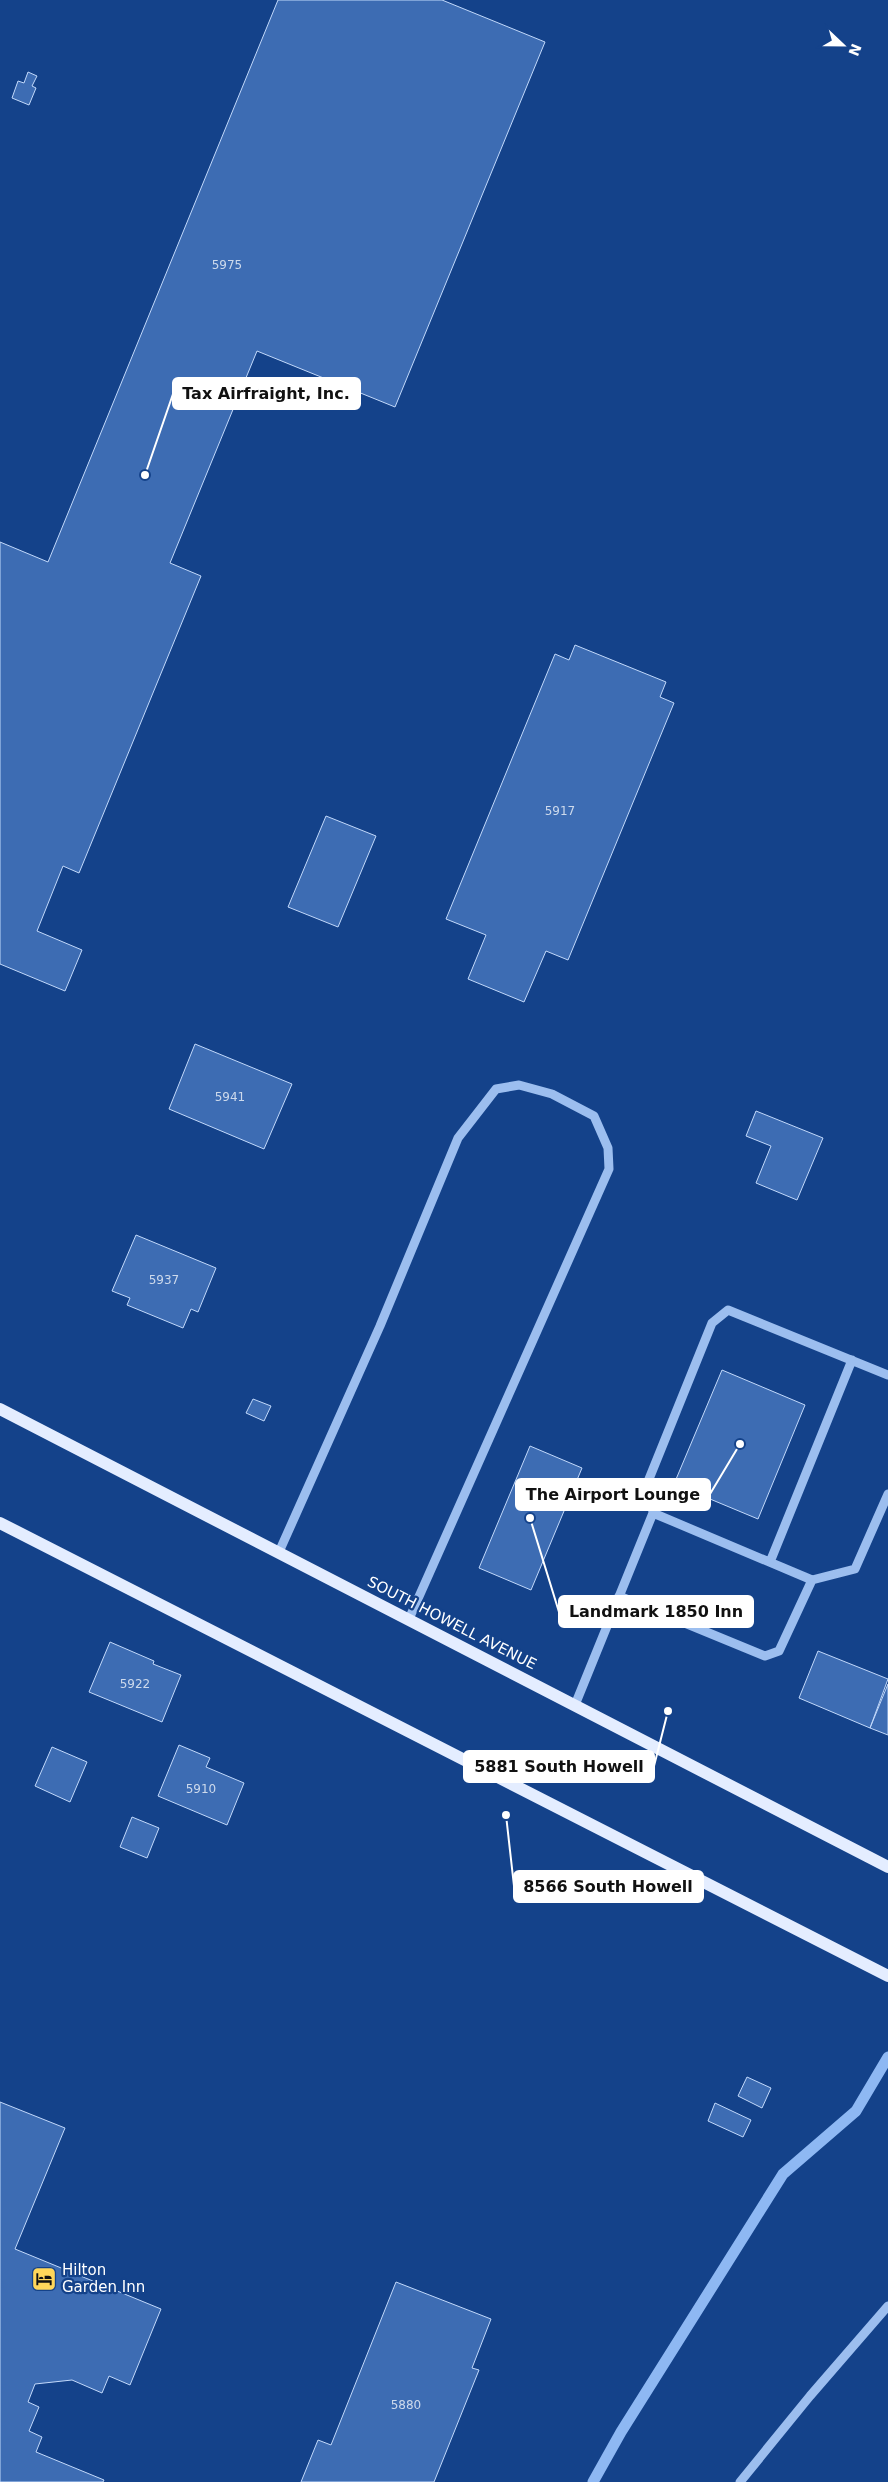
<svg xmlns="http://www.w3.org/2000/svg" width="888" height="2482" font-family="'DejaVu Sans',sans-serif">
	<rect width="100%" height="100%" fill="#14428a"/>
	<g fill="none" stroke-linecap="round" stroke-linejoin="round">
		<path stroke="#8eb8f3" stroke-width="11" d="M593 2482 621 2432 783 2174 856 2111 888 2057"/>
	</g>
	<path fill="#3d6cb3" stroke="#c2d9fb" d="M278 0H442L545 42 395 407 257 351 170 563 201 576 79 873 63 866 37 931 82 950 65 991 0 964V542L48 562Z
		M28 72 37 76 32 86 36 88 29 105 12 98 18 81 24 83Z
		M575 645 666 682 660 697 674 703 568 960 546 951 524 1002 468 979 486 935 446 919 555 654 569 660Z
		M326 816 376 836 338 927 288 907Z
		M195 1044 292 1084 264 1149 169 1109Z
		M756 1111 823 1138 797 1200 756 1183 771 1146 746 1136Z
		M136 1235 216 1268 198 1312 191 1309 183 1328 127 1305 130 1298 112 1291Z
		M722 1370 805 1405 758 1519 674 1484Z
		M253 1399 271 1406 264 1421 246 1413Z
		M530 1446 582 1468 531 1590 479 1568Z
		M110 1642 154 1661 153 1664 181 1675 162 1722 89 1692Z
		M818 1651 888 1679 870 1728 799 1698Z
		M888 1684V1735L870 1728Z
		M179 1745 210 1758 206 1767 244 1783 227 1825 158 1796Z
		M52 1747 87 1762 70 1802 35 1786Z
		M132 1817 159 1828 147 1858 120 1847Z
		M747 2077 771 2088 762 2108 738 2096Z
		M0 2102 65 2128 15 2249 161 2309 130 2385 109 2376 102 2393 72 2380 35 2384 28 2402 39 2407 29 2431 42 2437 36 2452 104 2480 103 2482H0Z
		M715 2103 751 2120 743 2137 708 2121Z
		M396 2282 491 2319 472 2368 479 2370 434 2482H301L318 2440 331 2445Z"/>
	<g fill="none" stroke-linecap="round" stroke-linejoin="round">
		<path stroke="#9cbeef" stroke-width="9" d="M653 1513 649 1479 712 1323 728 1310 888 1375
			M279 1552 380 1326 458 1138 496 1089 519 1085 552 1094 594 1116 608 1148 609 1169 409 1619
			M770 1562 852 1360
			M812 1580 855 1569 888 1494
			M575 1705 653 1513 812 1580 779 1651 765 1656 619 1596
			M740 2482 810 2396 888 2306"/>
		<path stroke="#e4edff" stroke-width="12" d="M0 1409 888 1867
			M0 1523 888 1976"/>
	</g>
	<defs>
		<symbol id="hotel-square" viewBox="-11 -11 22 22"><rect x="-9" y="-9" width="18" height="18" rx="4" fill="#ffd75a" stroke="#14428a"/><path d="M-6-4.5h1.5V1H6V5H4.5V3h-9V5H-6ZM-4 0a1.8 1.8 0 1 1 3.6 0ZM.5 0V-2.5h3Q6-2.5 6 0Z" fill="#111"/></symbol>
	</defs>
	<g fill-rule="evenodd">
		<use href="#hotel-square" x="30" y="2265" width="28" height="28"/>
	</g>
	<g text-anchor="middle" stroke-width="4.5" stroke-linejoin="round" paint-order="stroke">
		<g font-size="12" fill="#cedaec">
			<text x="227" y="269">5975</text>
			<text x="560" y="815">5917</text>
			<text x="230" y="1101">5941</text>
			<text x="164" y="1284">5937</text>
			<text x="135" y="1688">5922</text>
			<text x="201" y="1793">5910</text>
			<text x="406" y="2409">5880</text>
		</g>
		<g font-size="15" fill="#fff" stroke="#14428a">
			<text transform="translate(452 1623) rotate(27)" y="5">SOUTH HOWELL AVENUE</text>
		</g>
		<g font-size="15" fill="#fff" stroke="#14428a" text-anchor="start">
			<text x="62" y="2275">Hilton<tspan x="62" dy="17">Garden Inn</tspan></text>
		</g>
	</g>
	<path fill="none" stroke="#fff" stroke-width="2" d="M145 475L173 394M740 1444L710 1494M530 1518L559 1612M668 1711L654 1766M506 1815L514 1886"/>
	<g fill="#fff" stroke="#14428a" stroke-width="2">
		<circle cx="145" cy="475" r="5"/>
		<circle cx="740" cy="1444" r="5"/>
		<circle cx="530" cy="1518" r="5"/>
		<circle cx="668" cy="1711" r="5"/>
		<circle cx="506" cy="1815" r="5"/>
	</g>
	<g fill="#fff" stroke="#fff" stroke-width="2">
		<rect x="173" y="378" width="187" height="31" rx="5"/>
		<rect x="516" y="1479" width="194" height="31" rx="5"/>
		<rect x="559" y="1596" width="194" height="31" rx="5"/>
		<rect x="464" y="1751" width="190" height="31" rx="5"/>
		<rect x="514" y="1871" width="189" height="31" rx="5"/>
	</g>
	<g font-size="16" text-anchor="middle" font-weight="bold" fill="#111">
		<text x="266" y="399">Tax Airfraight, Inc.</text>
		<text x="613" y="1500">The Airport Lounge</text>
		<text x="656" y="1617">Landmark 1850 Inn</text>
		<text x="559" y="1772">5881 South Howell</text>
		<text x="608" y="1892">8566 South Howell</text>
	</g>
	<g transform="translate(843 45) rotate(112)" stroke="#14428a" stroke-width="4" paint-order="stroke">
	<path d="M0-4L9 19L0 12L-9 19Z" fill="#ffffff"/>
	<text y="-8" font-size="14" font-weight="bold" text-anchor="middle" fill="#ffffff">N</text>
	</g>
</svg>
